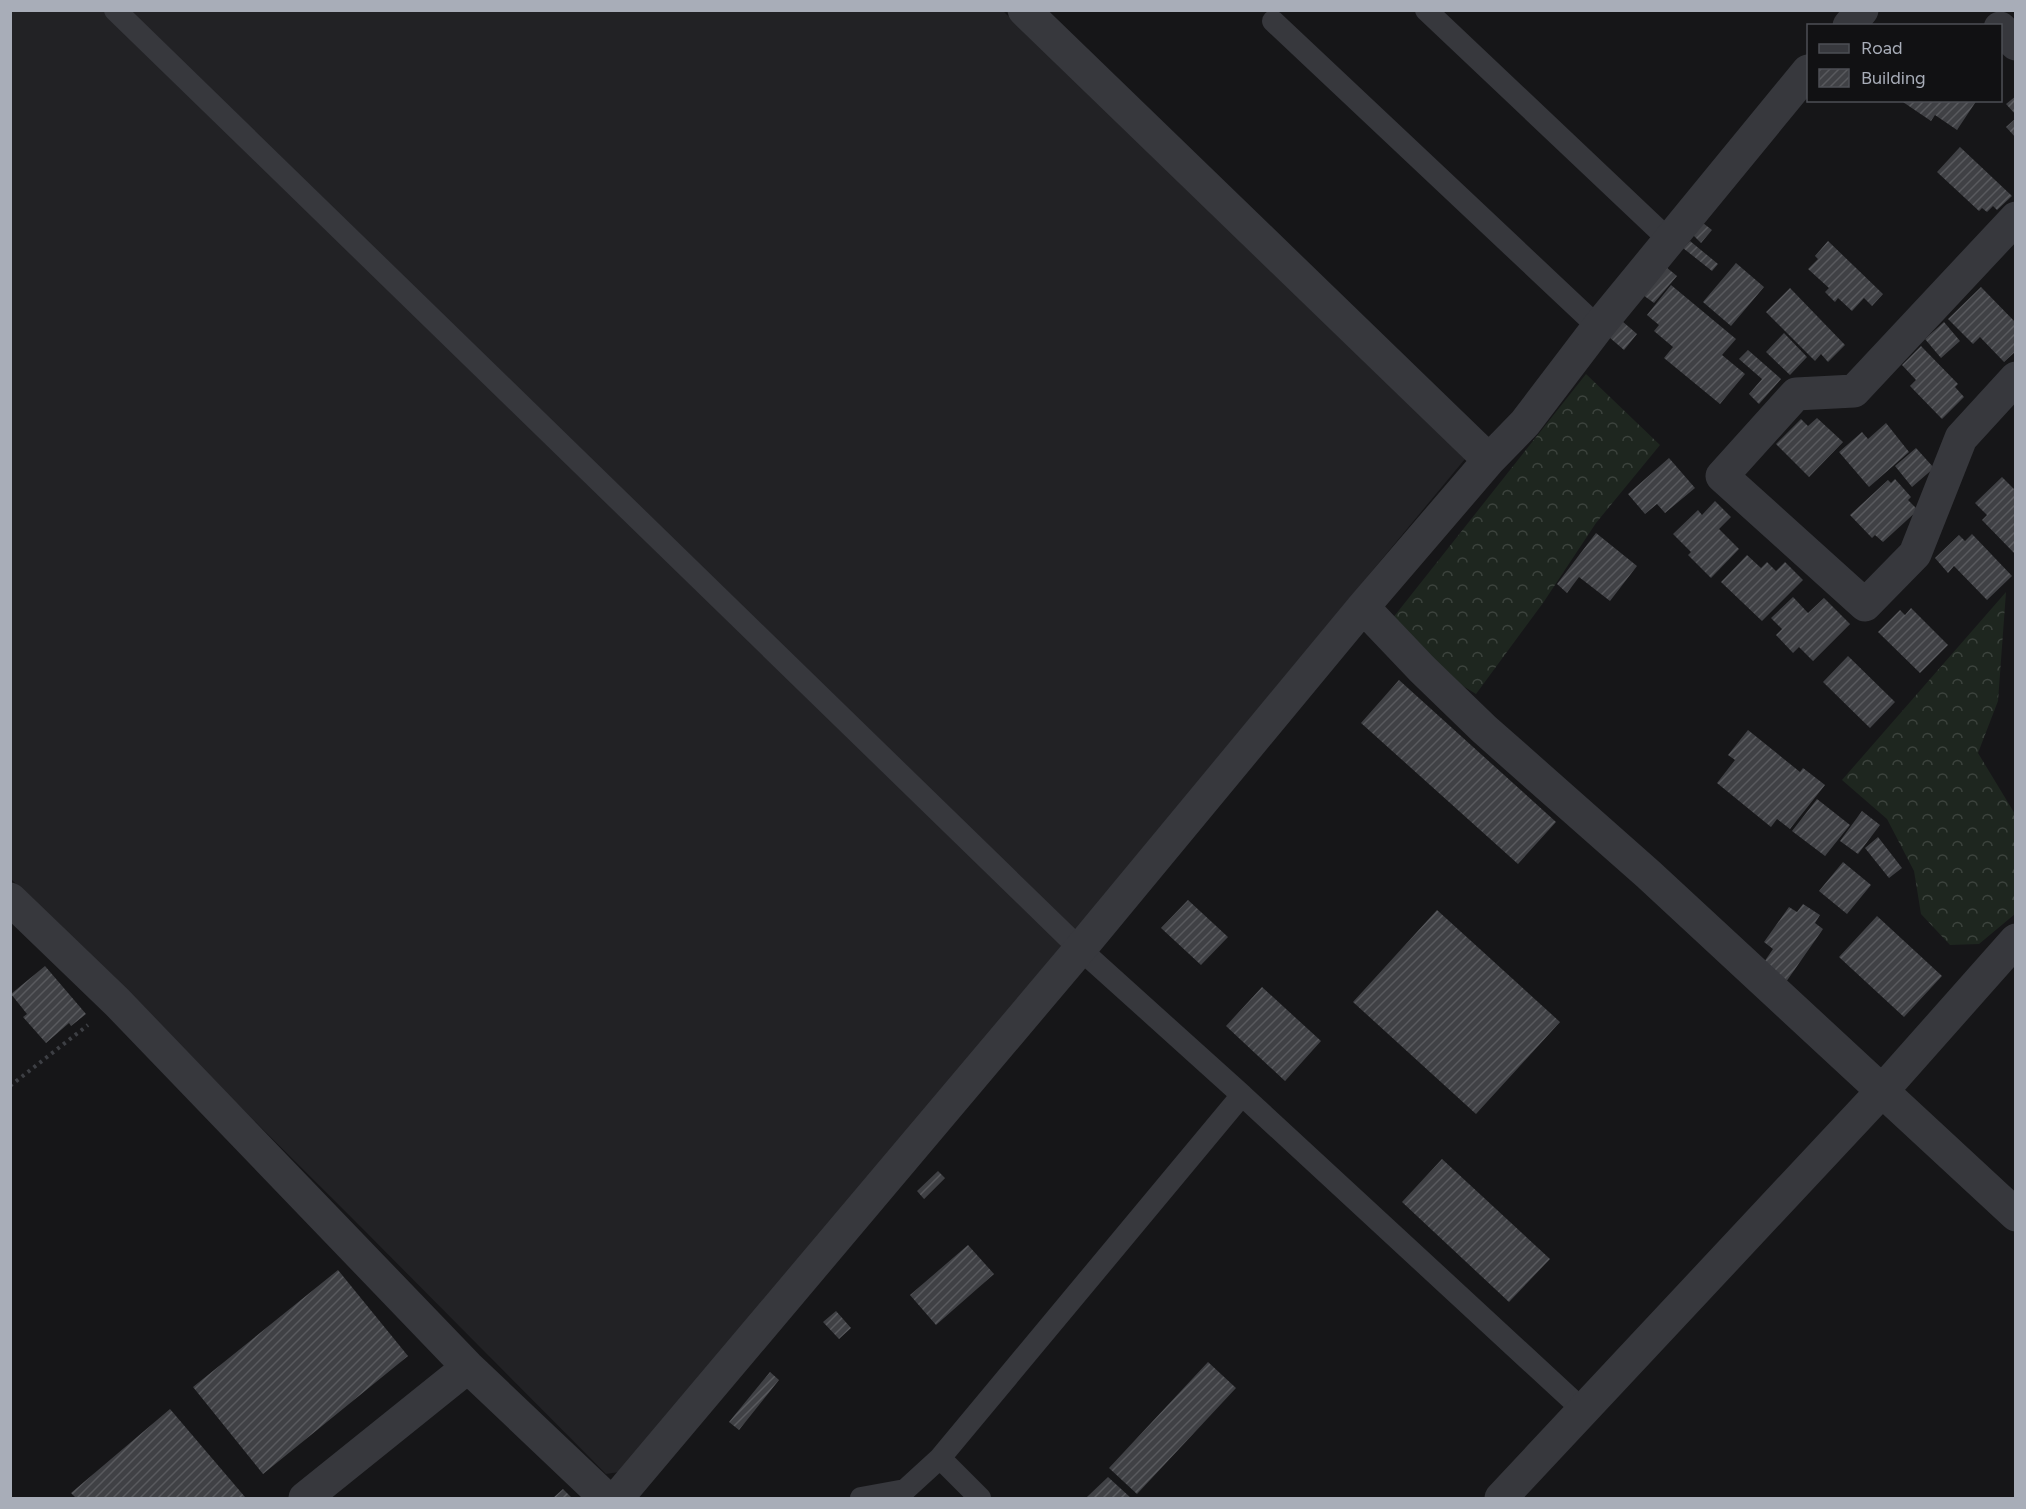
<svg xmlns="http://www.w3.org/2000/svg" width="2026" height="1509" font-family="Figtree,sans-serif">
	<defs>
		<pattern id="forest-crowns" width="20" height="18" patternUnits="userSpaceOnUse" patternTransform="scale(1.5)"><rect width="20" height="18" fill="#1e261f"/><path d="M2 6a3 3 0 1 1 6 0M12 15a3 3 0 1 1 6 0" fill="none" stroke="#3c433d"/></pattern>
		<pattern id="building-hatch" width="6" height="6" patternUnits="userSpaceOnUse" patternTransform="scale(1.5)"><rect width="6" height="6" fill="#404145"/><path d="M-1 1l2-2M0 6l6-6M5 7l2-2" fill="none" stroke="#595a5e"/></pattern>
	</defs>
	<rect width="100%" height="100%" fill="#161618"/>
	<path fill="#222225" d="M10 11H1003L1465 459 626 1471 606 1474 349 1215 11 879Z"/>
	<path fill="url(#forest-crowns)" d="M1586 374 1660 445 1596 523 1543 603 1476 694 1453 680 1392 619Z
		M2006 592 1998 701 1978 753 2015 814V914L1979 944 1950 945 1921 914 1914 871 1887 819 1842 780Z"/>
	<path fill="url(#building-hatch)" d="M2016 96V115L2006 104Z
		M1900 100H1977L1957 130 1935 115 1931 121Z
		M2016 118V138L2006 127Z
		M1960 147 2012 196 1997 210 1993 206 1987 212 1982 208 1979 211 1937 172Z
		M1703 223 1712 230 1701 243 1693 235Z
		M1690 241 1718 264 1712 271 1683 248Z
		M1828 241 1883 294 1872 306 1864 298 1852 311 1838 298 1835 302 1825 292 1829 288 1808 269 1818 259 1815 256Z
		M1736 263 1764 287 1731 326 1703 302Z
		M1666 267 1677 276 1654 303 1643 295Z
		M1671 285 1736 339 1722 355 1745 374 1720 404 1664 358 1673 347 1654 331 1659 325 1647 315Z
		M1981 287 2016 323V351L2004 362 1980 337 1973 344 1948 319Z
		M1790 288 1845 345 1828 362 1821 354 1815 361 1766 312Z
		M1622 321 1637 334 1624 350 1609 337Z
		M1944 322 1960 341 1941 358 1925 339Z
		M1784 333 1807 357 1790 375 1766 352Z
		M1921 346 1958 384 1955 387 1964 397 1942 419 1910 386 1916 380 1902 365Z
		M1748 350 1781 379 1759 404 1749 394 1762 379 1739 359Z
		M1817 418 1843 442 1809 477 1776 444 1801 419 1808 426Z
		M1886 423 1909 452 1869 487 1839 452 1862 432 1868 439Z
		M1916 448 1934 468 1912 487 1895 466Z
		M1669 458 1695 488 1665 513 1657 504 1645 514 1628 494Z
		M2002 477 2016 491V555L1982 520 1987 515 1975 503Z
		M1895 479 1911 497 1908 500 1918 510 1883 542 1875 535 1872 538 1850 515 1888 480 1891 483Z
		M1715 501 1731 517 1719 529 1739 549 1711 578 1688 555 1691 552 1673 534 1698 510 1702 515Z
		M1596 533 1637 566 1610 601 1579 577 1567 593 1557 584Z
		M1972 534 2012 576 1987 600 1954 566 1948 573 1935 558 1959 535 1965 541Z
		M1747 555 1761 568 1767 562 1776 571 1785 562 1803 580 1762 621 1721 582Z
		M1793 597 1808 613 1824 598 1850 624 1813 661 1799 647 1793 653 1776 635 1782 629 1771 618Z
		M1911 608 1948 645 1920 673 1878 632 1900 610 1905 615Z
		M1848 656 1895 702 1870 728 1823 682Z
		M1399 680 1556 822 1518 864 1361 723Z
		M1748 730 1800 772 1803 768 1825 785 1790 829 1777 819 1771 827 1717 783 1735 760 1728 755Z
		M1817 799 1850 825 1825 856 1792 831Z
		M1862 811 1880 825 1858 854 1840 841Z
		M1878 837 1902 868 1889 878 1865 848Z
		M1843 862 1871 885 1847 914 1819 891Z
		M1188 900 1228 937 1201 965 1161 928Z
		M1803 904 1820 915 1815 923 1823 929 1786 982 1762 965 1773 949 1764 942 1789 907 1797 912Z
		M1437 910 1560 1022 1476 1114 1353 1002Z
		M1877 916 1942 976 1904 1017 1839 957Z
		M45 966 86 1014 71 1026 69 1023 46 1043 23 1017 27 1014 11 994Z
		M1262 987 1321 1041 1285 1081 1226 1026Z
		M1442 1159 1550 1259 1509 1302 1402 1202Z
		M938 1171 945 1178 924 1199 917 1191Z
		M968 1245 994 1274 936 1325 910 1295Z
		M338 1270 408 1356 263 1474 193 1387Z
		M836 1311 851 1328 839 1339 823 1322Z
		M1208 1362 1236 1388 1137 1494 1109 1468Z
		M770 1372 779 1380 739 1430 729 1422Z
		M170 1409 245 1497 243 1498H76L71 1493Z
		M1108 1477 1131 1498H1086Z
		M563 1489 572 1498H553Z"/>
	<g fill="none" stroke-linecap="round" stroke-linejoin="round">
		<path stroke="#3d3f44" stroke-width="4" stroke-dasharray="3 4.5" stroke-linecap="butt" d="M10 1086 88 1025"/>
		<path stroke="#37383d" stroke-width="22" d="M115 10 1080 949 1242 1095
			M1426 10 1669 240
			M1273 21 1598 327
			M940 1458 980 1498
			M861 1498 905 1490 940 1458 1242 1095 1584 1411"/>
		<path stroke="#37383d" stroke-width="33" d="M1024 10 1489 460
			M1849 26 1862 10
			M2000 28 2016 44
			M2016 218 1854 391 1796 394 1722 476 1865 605 1915 554 1961 438 2016 378
			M1363 607 1422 669 1484 729 1648 874 2016 1215
			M10 899 117 1002 468 1367 606 1498
			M305 1498 468 1367
			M617 1498 1080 949 1363 607 1489 460 1525 423 1598 327 1808 71
			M1501 1498 1882 1091 2016 940"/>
	</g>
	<rect width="2026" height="1509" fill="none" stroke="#a8adb8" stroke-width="24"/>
	<rect x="1807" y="24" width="195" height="78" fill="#111113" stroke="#4d4f55" stroke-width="1.5"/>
	<rect x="1819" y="44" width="30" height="9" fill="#37383d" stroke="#4d4f55" stroke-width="1.5"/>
	<text x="1861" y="54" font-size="18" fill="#a8adb8">Road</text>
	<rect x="1819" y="69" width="30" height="18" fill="url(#building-hatch)" stroke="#4d4f55" stroke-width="1.5"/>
	<text x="1861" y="84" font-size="18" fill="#a8adb8">Building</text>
</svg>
